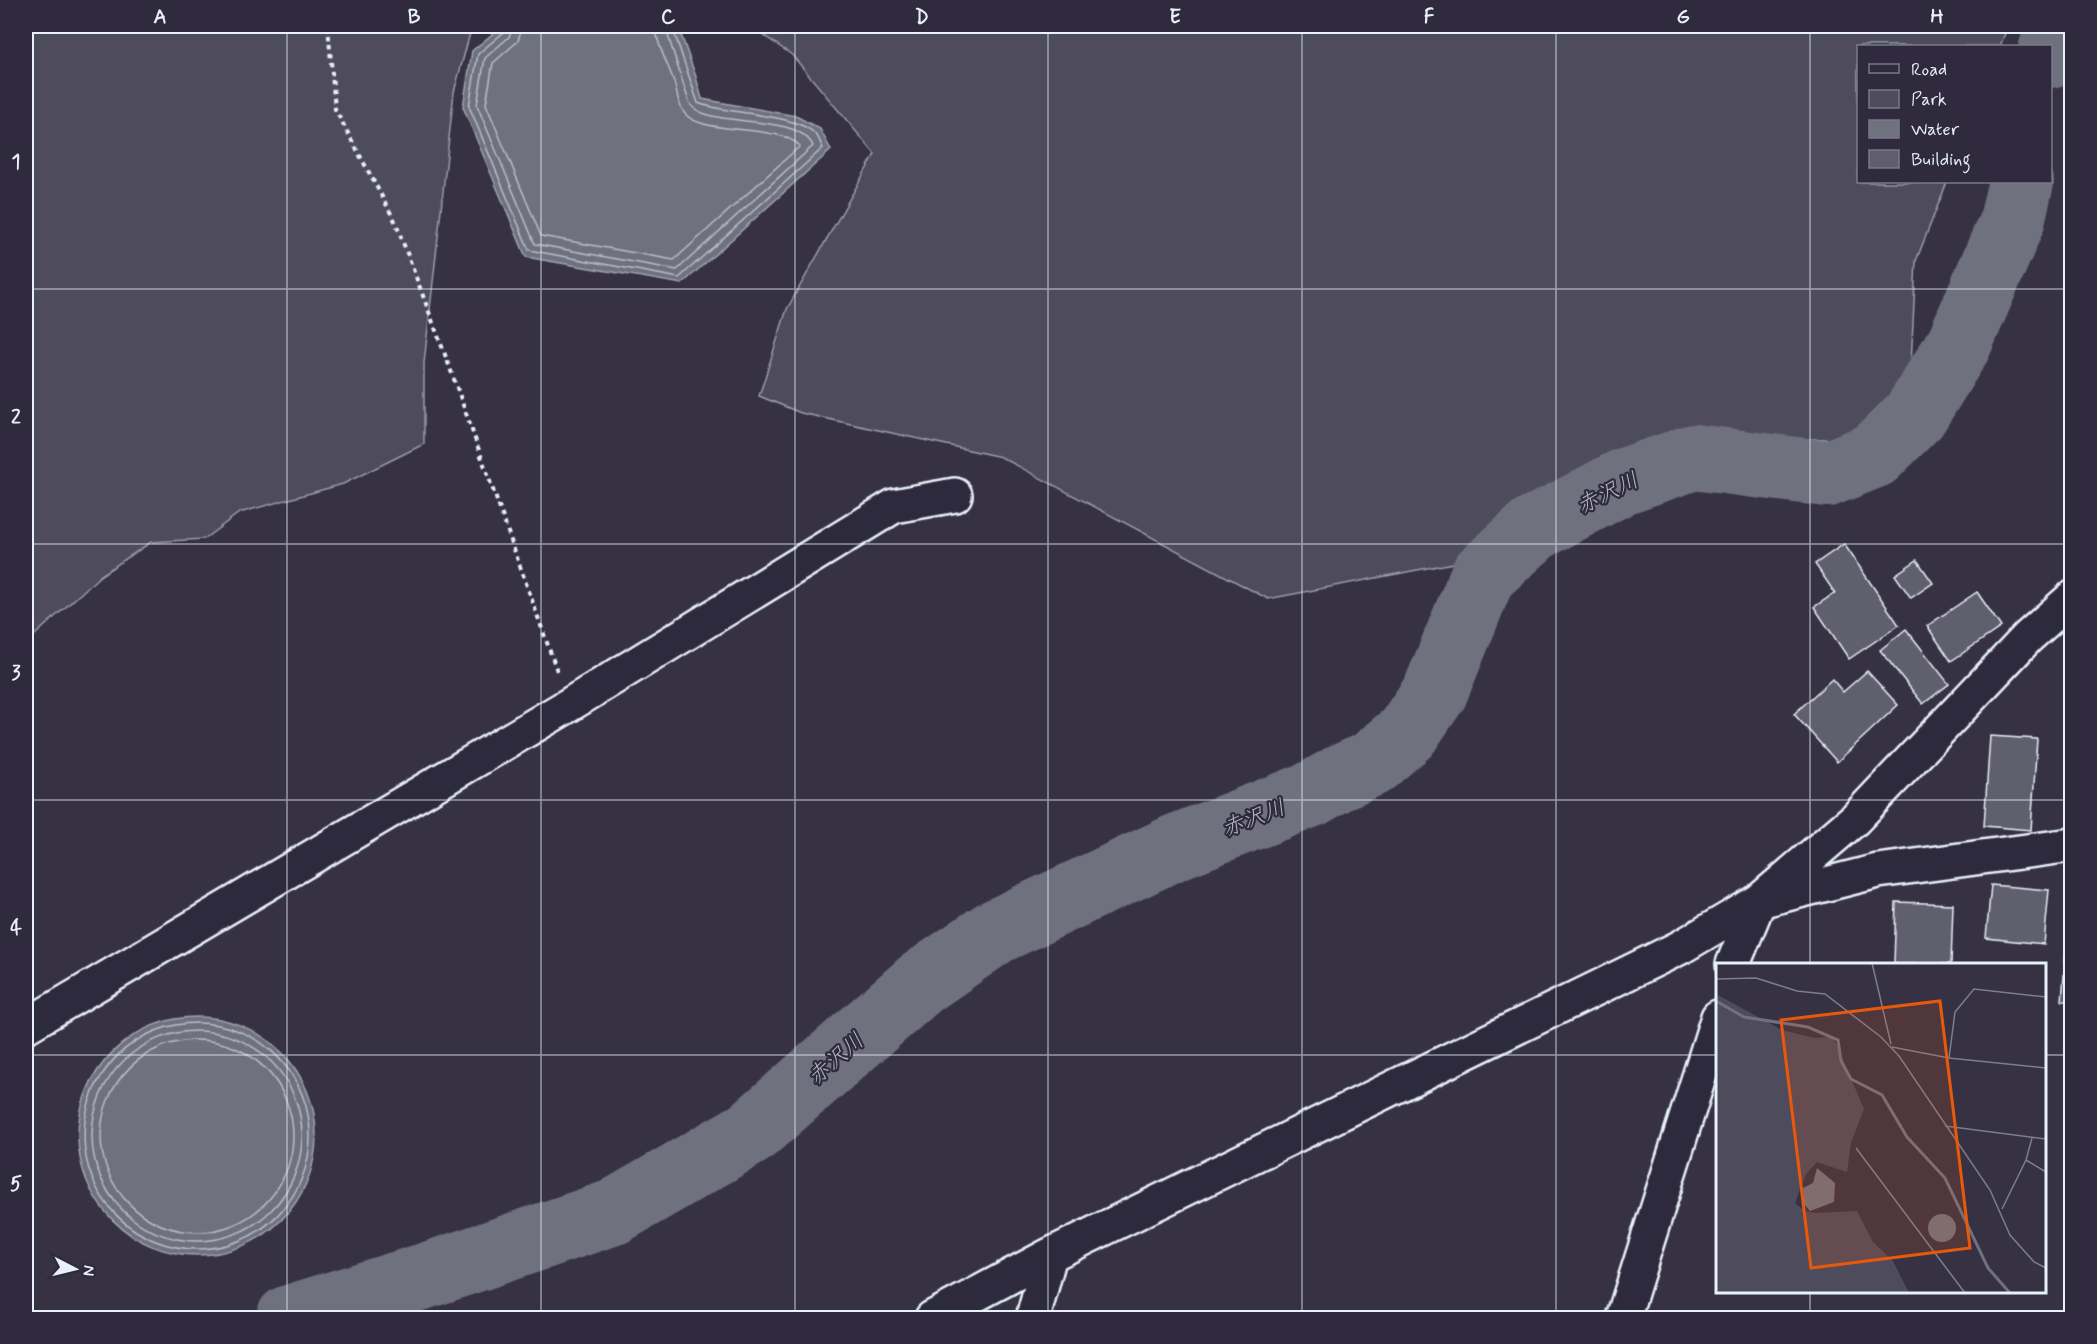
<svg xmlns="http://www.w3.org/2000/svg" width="2097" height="1344" font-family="Mynerve,'Klee One',sans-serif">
	<rect width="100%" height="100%" fill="#363244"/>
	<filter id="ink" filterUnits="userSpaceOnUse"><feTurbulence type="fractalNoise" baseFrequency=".0167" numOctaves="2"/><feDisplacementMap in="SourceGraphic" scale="12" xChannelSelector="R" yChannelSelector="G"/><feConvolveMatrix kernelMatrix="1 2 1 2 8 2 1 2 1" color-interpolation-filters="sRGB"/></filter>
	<g filter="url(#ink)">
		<path fill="#4d4b5c" stroke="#9a9eaa" stroke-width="1.5" d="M26 26H472L454 92 424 363V444L343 484 239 513 204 539 151 542 101 575 26 643Z
			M750 26H2008L2000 46H1858V182H1947L1916 261 1909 405 1854 439H1782L1484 557 1268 599 1001 457 801 413 759 396 787 309 875 154 792 55Z"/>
		<path fill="#70717f" stroke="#a0a4af" stroke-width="1.5" d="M502 26H678L696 77 702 99 796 116 820 129 831 150 682 284 526 257 463 107 472 51Z
			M78 1136a119 119 0 1 1 238 0a119 119 0 1 1-238 0Z"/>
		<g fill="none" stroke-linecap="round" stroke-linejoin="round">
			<path stroke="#b8bec8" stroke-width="1.5" d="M505 26 504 32 478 54 469 106 529 250 679 278 823 148C821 144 819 138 816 135 798 113 727 115 698 103L672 26
				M513 26 509 37 485 58 477 105 535 244 677 270 813 146C797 110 703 131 689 102L665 26
				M522 26 518 41 493 63 486 104 541 236 674 260 800 146C777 123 705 136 685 114 677 104 677 90 673 79 667 62 656 43 656 26
				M84 1136a113 113 0 1 1 226 0a113 113 0 1 1-226 0Z
				M92 1136a105 105 0 1 1 210 0a105 105 0 1 1-210 0Z
				M101 1136a96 96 0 1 1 192 0a96 96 0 1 1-192 0Z"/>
			<path stroke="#70717f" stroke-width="66" d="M2050 55 2058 26
				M289 1318 428 1275 614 1212 750 1133 921 983 995 932 1176 847 1312 794 1343 776 1371 764 1407 733 1435 692 1483 575 1534 529 1624 481 1694 457 1827 474 1875 455 1915 415 1959 344 2012 221 2021 182"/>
		</g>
		<path fill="#605e6e" stroke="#e8f1f8" stroke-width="1.5" d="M1844 544 1899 625 1849 659 1814 607 1835 593 1815 564Z
			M1917 560 1933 583 1911 598 1895 575Z
			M1977 592 2001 627 1951 661 1927 626Z
			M1906 629 1949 684 1923 704 1880 650Z
			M1867 671 1898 705 1837 762 1794 714 1832 679 1843 692Z
			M1990 736 2037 739 2031 830 1984 826Z
			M1991 885 2049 890 2044 944 1986 938Z
			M1896 902 1953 904 1951 964H1894Z
			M2068 924H2072V1001H2062Z"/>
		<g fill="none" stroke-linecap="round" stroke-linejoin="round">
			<defs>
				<path id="minor" d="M1767 899 1878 871 2072 845
					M1733 964 1759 901
					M26 1026 569 705 894 506 955 495
					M932 1318 1050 1255 1681 947 1759 901 1855 819 2028 637 2072 598
					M1033 1318 1050 1255
					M1623 1318 1718 1017"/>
			</defs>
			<use href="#minor" stroke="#e8f1f8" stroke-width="38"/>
			<path stroke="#e8f1f8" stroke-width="4" stroke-dasharray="4.5 4.5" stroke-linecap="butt" d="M328 26 335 109 395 221 450 368 557 671"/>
			<use href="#minor" stroke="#2f2a3d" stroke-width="33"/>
		</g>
	</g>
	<path fill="none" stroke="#e8f1f8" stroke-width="1.5" stroke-opacity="0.55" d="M287 26V1318M541 26V1318M795 26V1318M1048 26V1318M1302 26V1318M1556 26V1318M1810 26V964M26 289H2072M26 544H2072M26 800H2072M26 1055H1718M2044 1055H2072M1810 1292V1318"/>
	<g text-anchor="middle" stroke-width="4.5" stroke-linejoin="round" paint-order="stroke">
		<g font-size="22" font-style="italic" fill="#b2b7c2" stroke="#2f2a3d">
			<text transform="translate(1607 492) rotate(-26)" y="8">赤沢川</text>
			<text transform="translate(1253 817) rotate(-21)" y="8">赤沢川</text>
			<text transform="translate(835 1058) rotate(-41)" y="8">赤沢川</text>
		</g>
	</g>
	<g transform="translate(1716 963)">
		<rect width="330" height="330" fill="#363244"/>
		<path d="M0 31 66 67 98 75 115 74 120 80 148 146 135 180 131 209 101 199 90 211 79 240 89 248 99 250 141 248 157 279 177 298 193 330H0Z" fill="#4d4b5c"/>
		<path d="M101 205 119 220 118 239 94 248 88 241 87 225 97 220ZM212 265a14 14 0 1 1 28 0a14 14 0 1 1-28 0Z" fill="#70717f"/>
		<path fill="none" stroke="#70717f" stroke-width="3" d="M0 38 28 54 92 64 122 77 125 98 135 116 166 132 191 174 229 215 272 305 294 330"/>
		<path fill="none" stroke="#7d7e8c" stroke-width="1.5" d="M156 0 175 81M0 16 40 15 81 28 109 31 165 74 183 93 274 227 294 272 318 299 330 305M176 84 233 95 330 105M233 95 239 49 258 26 330 34M229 163 330 176M140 185 249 330M310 197 330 209M286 246 310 197 316 175"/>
		<path fill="#e8590c" fill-opacity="0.15" stroke="#e8590c" stroke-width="3" d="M224 38 254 285 95 305 65 57Z"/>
		<rect width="330" height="330" fill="none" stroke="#e8f1f8" stroke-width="3"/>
	</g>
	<rect width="2097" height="1344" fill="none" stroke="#2f2a3d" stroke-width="66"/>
	<rect x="1857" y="45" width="195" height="138" fill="#2f2a3d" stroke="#797a88" stroke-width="1.5"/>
	<rect x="1869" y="64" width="30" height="9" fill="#2f2a3d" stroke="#797a88" stroke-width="1.5"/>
	<text x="1911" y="75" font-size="18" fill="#e8f1f8">Road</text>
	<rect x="1869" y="90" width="30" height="18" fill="#4d4b5c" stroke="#797a88" stroke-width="1.5"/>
	<text x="1911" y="105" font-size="18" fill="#e8f1f8">Park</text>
	<rect x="1869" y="120" width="30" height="18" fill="#70717f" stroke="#797a88" stroke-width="1.5"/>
	<text x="1911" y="135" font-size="18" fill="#e8f1f8">Water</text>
	<rect x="1869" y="150" width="30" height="18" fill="#605e6e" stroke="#797a88" stroke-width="1.5"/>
	<text x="1911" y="165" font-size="18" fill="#e8f1f8">Building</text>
	<g transform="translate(75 1269) rotate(97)" stroke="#2f2a3d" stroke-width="4.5" paint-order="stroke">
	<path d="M0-4.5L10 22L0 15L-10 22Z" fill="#e8f1f8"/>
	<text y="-9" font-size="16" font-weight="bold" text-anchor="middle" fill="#e8f1f8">N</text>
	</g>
	<rect x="33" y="33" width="2031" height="1278" fill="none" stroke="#e8f1f8" stroke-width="2"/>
	<g font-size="20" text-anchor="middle" font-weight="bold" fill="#e8f1f8">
		<text x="160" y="23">A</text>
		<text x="414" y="23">B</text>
		<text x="668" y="23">C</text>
		<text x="922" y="23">D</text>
		<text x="1175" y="23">E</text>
		<text x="1429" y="23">F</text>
		<text x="1683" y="23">G</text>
		<text x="1937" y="23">H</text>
		<text x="16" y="168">1</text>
		<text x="16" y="423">2</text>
		<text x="16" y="679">3</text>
		<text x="16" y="934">4</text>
		<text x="16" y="1190">5</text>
	</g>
</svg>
